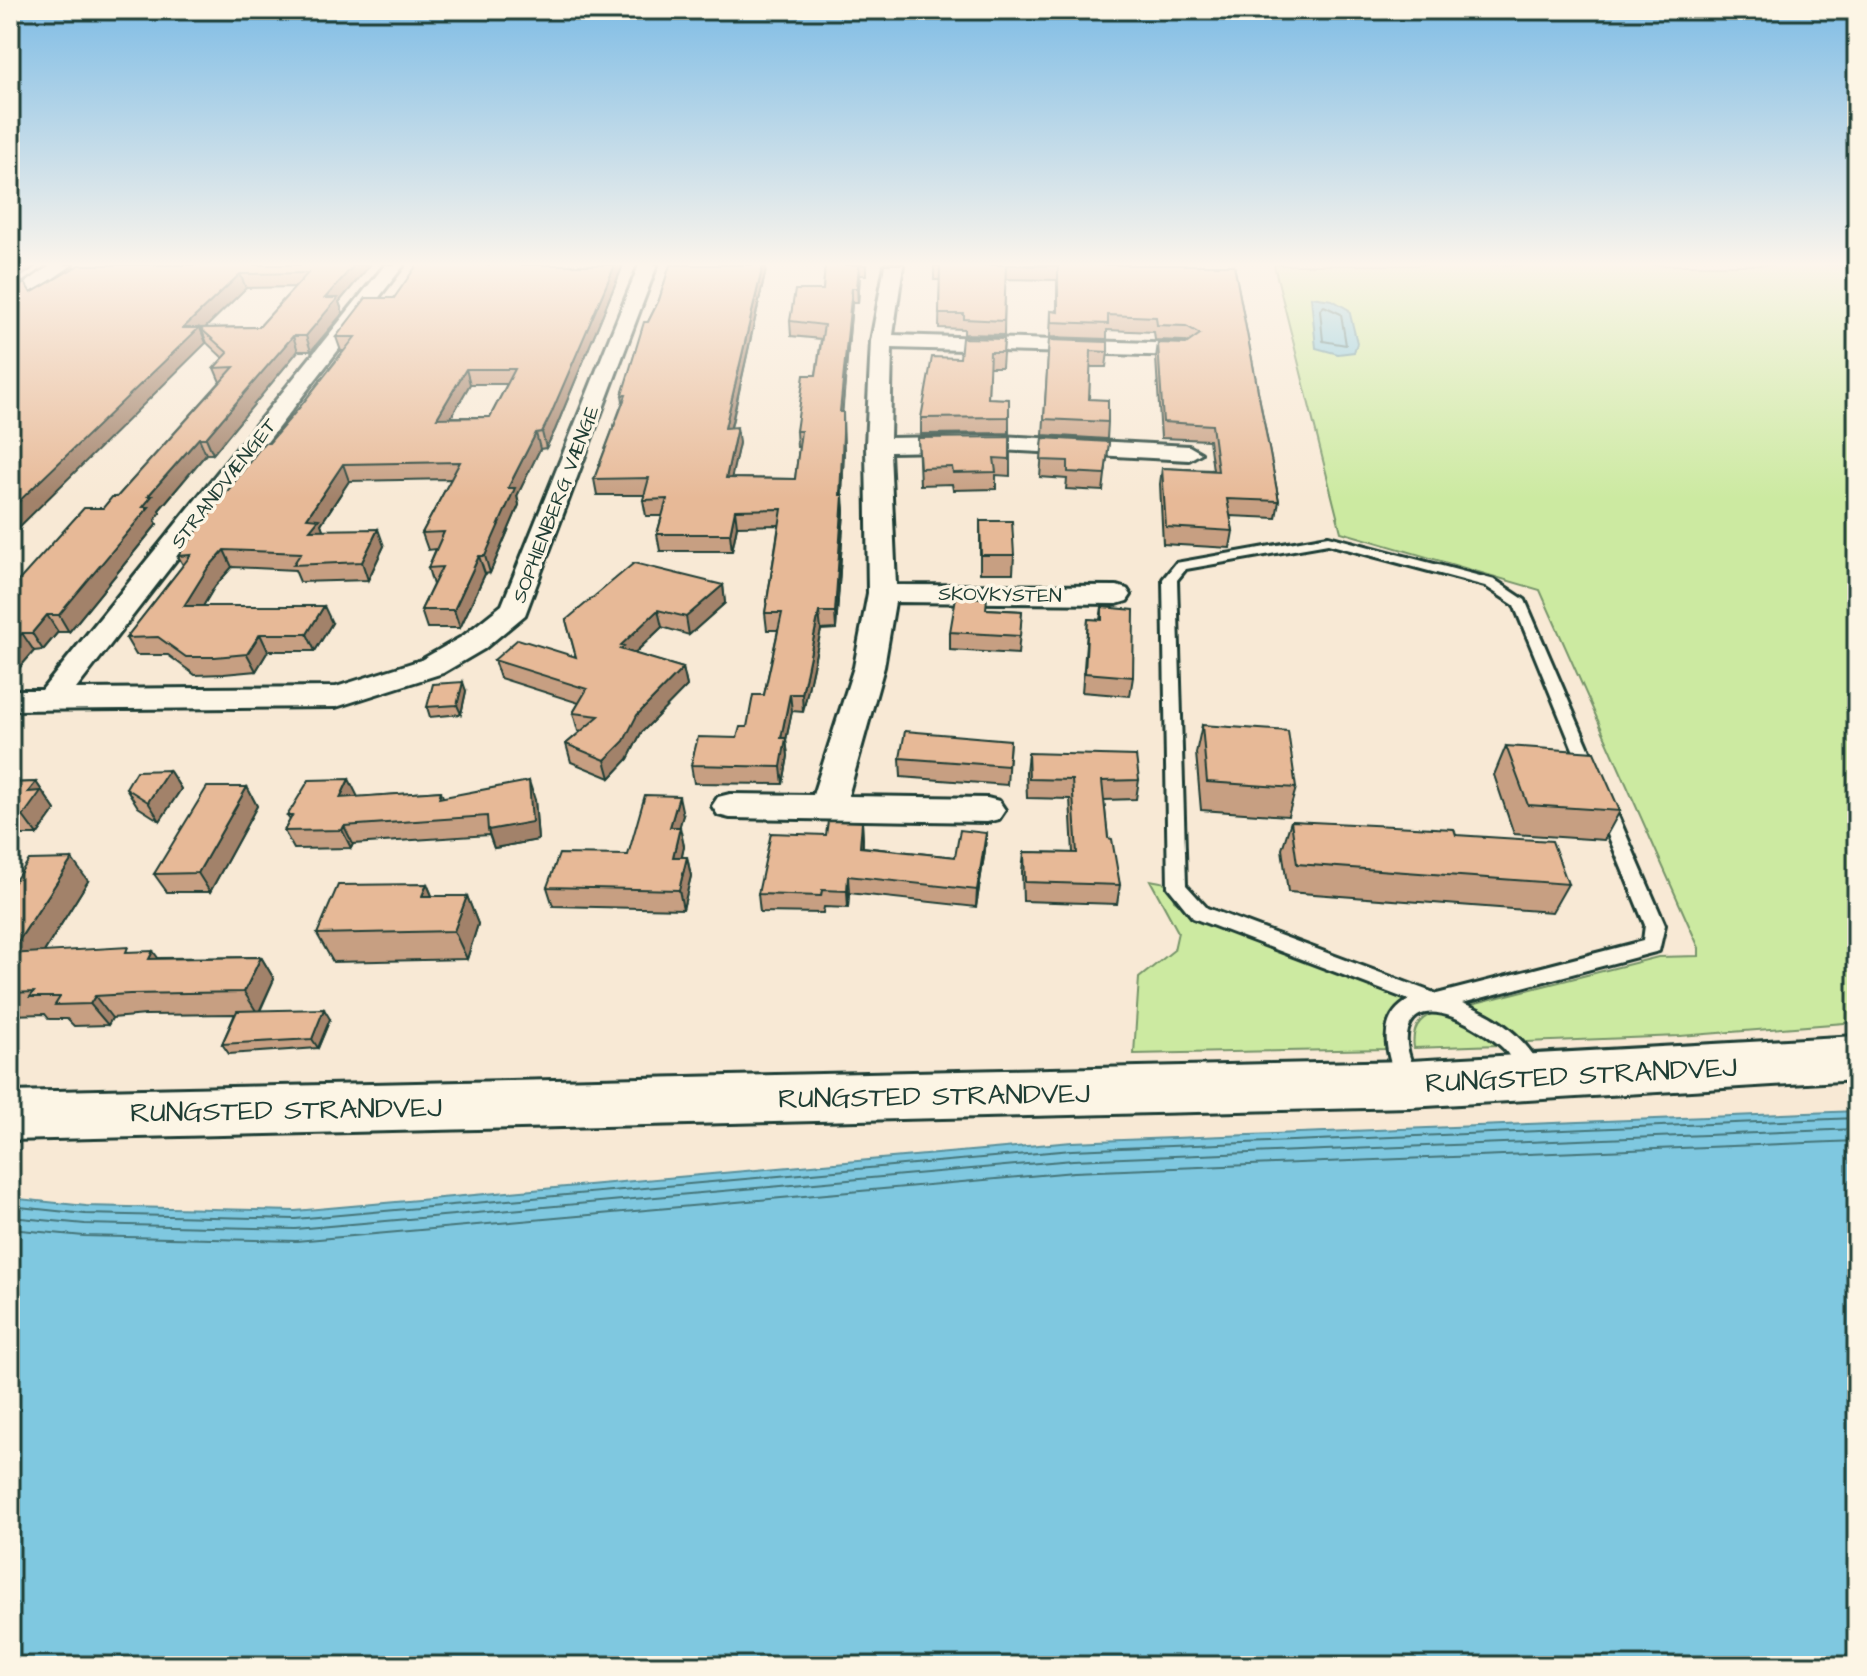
<svg xmlns="http://www.w3.org/2000/svg" width="1867" height="1676" font-family="'Architects Daughter',sans-serif">
	<rect width="100%" height="100%" fill="#f8e9d5"/>
	<filter id="ink" filterUnits="userSpaceOnUse"><feTurbulence type="fractalNoise" baseFrequency=".0125" numOctaves="2"/><feDisplacementMap in="SourceGraphic" scale="16" xChannelSelector="R" yChannelSelector="G"/><feConvolveMatrix kernelMatrix="1 2 1 2 8 2 1 2 1" color-interpolation-filters="sRGB"/></filter>
	<g filter="url(#ink)">
		<path fill="#cceaa1" stroke="#76946a" stroke-width="2" d="M1274 265H1857V1022L1680 1036 1526 1042 1493 1018 1468 1005 1658 957 1699 956V948L1540 590 1341 532Z
			M1150 880 1172 884 1174 900 1199 918 1412 1000C1389 1012 1383 1024 1386 1049L1134 1054 1139 978 1174 950 1178 932Z
			M1442 1011 1466 1021 1498 1045 1414 1048C1411 1027 1421 1015 1442 1011Z"/>
		<path fill="#7fc8e0" stroke="#59909b" stroke-width="2" d="M1311 297 1332 300 1349 310 1357 343 1354 352 1338 354 1316 348Z
			M1857 1111V1666H10V1198L86 1206 295 1211 1072 1142Z"/>
		<g fill="none" stroke-linecap="round" stroke-linejoin="round">
			<path stroke="#457579" stroke-width="2" d="M1324 306 1341 314 1346 345 1323 341 1320 310Z
				M10 1206 85 1214 295 1219 1072 1150 1857 1118
				M10 1217 85 1224 295 1229 1073 1160 1857 1129
				M10 1229 84 1236 296 1241 1074 1172 1857 1141"/>
			<defs>
				<path id="lane" d="M1328 536 1495 580 1525 600 1665 925 1659 951 1462 1003C1499 1016 1528 1040 1545 1075L1542 1081C1535 1084 1530 1085 1525 1079 1516 1070 1512 1057 1503 1048 1485 1031 1420 989 1408 1030 1403 1049 1414 1067 1421 1084L1418 1091 1410 1093 1402 1091C1388 1061 1373 1020 1409 1000L1193 918 1168 887 1163 579 1176 563ZM1328 544 1485 586 1514 605 1645 925 1643 941 1437 994 1207 908 1186 885 1177 580 1186 569Z"/>
				<path id="street" d="M51 265H72L10 309V294Z
					M385 265H404L76 689 336 687 421 660 463 636 502 605 639 265H657L525 615 484 649 443 673 336 707 10 710V690H42Z
					M885 265H903L893 335 1184 344 1195 350 1184 356 892 348 890 438 1000 436 1189 446 1201 453 1189 460 1000 450 890 452 896 585 1117 586 1127 589 1131 595 1127 601 1117 604 895 602 884 667 848 796 987 798 999 801 1005 810 999 819 987 822 730 818 718 815 712 806 718 797 730 794 813 795 854 667 868 593 866 445 871 341Z"/>
				<path id="secondary" d="M1857 1036V1080L1410 1107 10 1140V1092L1410 1061Z"/>
			</defs>
			<use href="#lane" stroke="#1f3d34" stroke-width="6"/>
			<use href="#street" stroke="#1f3d34" stroke-width="6"/>
			<use href="#secondary" stroke="#1f3d34" stroke-width="6"/>
			<use href="#lane" fill="#fcf5e5" fill-rule="evenodd"/>
			<use href="#street" fill="#fcf5e5" fill-rule="evenodd"/>
			<use href="#secondary" fill="#fcf5e5" fill-rule="evenodd"/>
		</g>
		<path fill="#c79f82" stroke="#1f3d34" stroke-width="2" fill-rule="evenodd" d="M79 265H370L339 302 343 313 311 351H298L213 454H206L159 510 160 513 155 520 157 524 69 632H58L43 650 34 651 15 673H10V586H14L103 508 117 497 220 382 214 368 223 358 207 343 202 331 201 332 206 343 31 293ZM295 287 259 327 205 328 246 288Z
			M623 265 555 430 546 448 540 449 517 496 519 505 490 573 485 574 460 628H427L421 610 433 585 428 568 436 549 428 550 422 533 451 479 349 481 321 524 323 530 384 546 368 580 300 582 295 570 232 567 215 586 203 606 332 623 315 651H268L256 671 224 674 195 675 168 655H136L126 638 183 565 178 556 269 443 299 408 343 351H341L336 337 394 298ZM470 384H507L490 417H451Z
			M670 265H767L731 428 739 443 731 478 795 479 799 447H797L796 431 816 375 821 339 791 336 790 321 823 290 825 265H866V275H860L858 303H852L842 412 844 450 842 495 844 511 836 629 821 630 803 712 792 711 786 740 788 756 783 784 694 783 691 765 737 738 747 727 764 695 778 630H767L765 613 779 525 737 526 732 551H660L657 534 662 516H646L643 500 645 495H597L594 479 623 401 622 395 648 322 659 300Z
			M934 265H1234L1279 501 1276 518 1230 516 1233 531 1230 548 1163 544 1160 484 1162 468 1213 470 1209 440 1161 438 1156 358 1158 343H1188L1184 341 1155 340 1154 332 1107 330V339L1050 337 1051 311 1057 312V280L1005 279 1004 335 964 334V329L939 328 940 280H934Z
			M1004 339 1002 367H989L988 398 1009 417V433L921 434V418L960 358Z
			M1049 340 1108 352 1106 367H1090L1089 399 1108 422 1107 439 1043 435Z
			M918 438 1010 459V476L996 475V489L953 490 952 484 920 485Z
			M1043 438 1109 442 1103 491 1066 489 1067 479 1040 477Z
			M980 521 1014 555 1013 573H980Z
			M723 585 725 603 689 635 662 627 634 654 683 668 687 686 641 733 628 759 610 778 571 762 566 744 580 732 578 731 573 713 579 703 500 678 494 660 576 657 566 620Z
			M1102 607 1133 677 1130 696 1082 692 1088 619 1100 620Z
			M987 609 1022 611 1018 654 950 650V632Z
			M466 691 461 714 430 717 427 707Z
			M1202 725 1296 788 1288 816 1201 810 1196 753Z
			M1010 740 1007 785 901 777 900 758Z
			M1506 746 1620 811 1604 840 1514 834 1494 775Z
			M1028 753 1139 780 1136 799 1104 800 1108 838 1120 885 1117 904 1023 901 1022 871 1024 852 1073 853 1070 799 1027 798 1026 772Z
			M169 770 181 789 160 821 138 807 126 788Z
			M36 782 55 810 37 835H10V783Z
			M247 787 257 806 210 892H167L154 874Z
			M441 791 443 797 535 800 538 840 494 848 489 835 353 844 351 848 294 849 284 831 290 820 287 816 358 797Z
			M683 815 679 827 684 846 682 857H687L691 876 683 909 553 906 547 887 628 855Z
			M1291 821 1456 835 1568 884 1552 912 1288 892 1282 849Z
			M862 822 863 847 955 857 986 833 985 850 976 907 849 893 848 908 824 907 823 913 760 912 758 894 826 835Z
			M88 881 44 952H132L158 958 261 957 274 979 260 1011 330 1019 318 1048 229 1054 222 1044 235 1014 146 1015 112 1018 108 1025 74 1026 67 1019H49L45 1014 10 1015V888Z
			M427 884 432 896H467L478 924 467 959 333 962 317 934Z"/>
		<path fill="#a2826a" stroke="#1f3d34" stroke-width="2" d="M13 265H38L20 277 22 282 10 292V272Z
			M354 265H370L339 302 343 313 311 351 306 336 325 298Z
			M615 265H623L555 430 546 448 542 432Z
			M763 265H767L727 444 725 428Z
			M859 265 860 275 858 303 857 288Z
			M240 274 246 288 203 330 200 328 206 343 10 536V510L183 328Z
			M852 288V303L841 428 840 412Z
			M293 336 298 351 213 454 206 438Z
			M466 369 470 384 442 433 437 418Z
			M843 412 844 450 841 511 840 495Z
			M737 427 739 443 728 494 726 478Z
			M536 433 540 449 517 496 519 505 490 573 485 556 508 488Z
			M199 438 206 454 159 510 160 513 155 520 157 524 69 632 59 615 143 507 148 496Z
			M343 464 349 481 321 524 325 535 317 547 307 518Z
			M843 495 844 511 836 629 835 612Z
			M735 510 737 526 732 551 730 534Z
			M378 529 384 546 368 580 362 562Z
			M224 550 232 567 215 586 193 623 184 606 207 569Z
			M479 556 485 574 460 628 454 610Z
			M723 585 725 603 689 635 686 617Z
			M324 606 332 623 315 651 307 634Z
			M658 610 662 627 627 660 620 649 621 645Z
			M819 612 821 630 803 712 802 694Z
			M47 615 58 632 43 650 32 633Z
			M22 633 34 651 15 673 10 666V647Z
			M260 634 268 651 256 671 247 654Z
			M683 668 687 686 641 733 628 759 610 778 605 760 637 715Z
			M463 682 466 691 461 714 457 705Z
			M790 694 792 711 786 740 788 756 783 784 781 767V738Z
			M169 770 181 789 160 821 148 802Z
			M349 779 358 797 340 798Z
			M529 781 535 800 538 840 494 848 488 830Z
			M36 782 55 810 37 835 23 816 28 792Z
			M247 787 257 806 210 892 198 873Z
			M679 796 683 815 674 846 670 827Z
			M862 822 863 839 861 864 860 847Z
			M344 826 353 844 351 848 342 830Z
			M680 827 684 846 677 876 673 857Z
			M986 833 985 850 976 907 977 890Z
			M687 857 691 876 683 909 679 890Z
			M72 859 88 881 29 976 10 954Z
			M848 876 849 893 848 908 847 891Z
			M427 884 439 912 422 896Z
			M467 896 478 924 467 959 454 931Z
			M153 951 169 973 149 959Z
			M261 957 274 979 258 1014 244 992Z
			M95 996 112 1018 108 1025 90 1004Z
			M324 1009 330 1019 318 1048 312 1039Z"/>
		<path fill="#e7b997" stroke="#1f3d34" stroke-width="2" fill-rule="evenodd" d="M10 265H13L15 268 10 272Z
			M79 265H354L325 298H338L306 336H293L206 438H199L148 496H152L143 507H149L59 615H47L32 633H22L10 647V586H14L84 508H103L112 497H117L234 367 214 368 228 353 200 328 259 327 308 273 240 274 183 328H199L10 510V292L25 283 31 293Z
			M417 265H615L551 414 542 432 536 433 508 488H515L485 556H479L454 610H421L442 567 428 568 444 532 422 533 460 462 343 464 307 518 319 519 310 530 378 529 362 562 293 565 301 553 224 550 207 569 184 606H324L307 634H260L247 654 215 657H186L158 637 126 638 191 555 178 556 264 443H269L299 408 355 337H336L366 298H394ZM466 369H515L490 417 437 418Z
			M670 265H763L725 428 737 427 726 478 795 479 801 431H796L804 375H816L824 325 790 321 795 290H823L825 265H859L857 288H852L840 412H843V434L840 495H843L835 612H819L802 694H790L781 738H786L781 767 691 765 698 737 737 738 740 727H747L753 695H764L782 613H765L782 509 735 510 730 534H657L667 499 643 500 649 478 594 479 626 395H622L644 322H648L659 300Z
			M934 265H1006L1004 321 964 319V314H939L940 266H934Z
			M1013 265H1234L1279 501 1227 499 1233 531 1166 527 1162 468 1218 471 1212 425 1163 422 1158 343 1186 344 1200 334 1186 326 1157 325 1156 317 1108 315V324L1051 322V311L1058 312V266Z
			M962 338 1004 339 1003 352H990L988 398 1009 399V417L921 418 932 357 960 358Z
			M1049 340 1108 342V352L1091 351 1089 399 1108 400V422L1044 419Z
			M1010 437V459L994 458 996 472 953 473 952 467 920 468 918 438Z
			M1043 438 1109 442 1105 474 1068 472V461L1041 460Z
			M980 521H1012L1014 555H981Z
			M634 563 723 585 686 617 658 610 621 645 624 646 620 649 683 668 637 715 624 741 605 760 566 744 599 716 573 713 587 689 494 660 518 639 576 657 566 620Z
			M956 597 987 598 986 609 1022 611 1020 636 950 632Z
			M1102 607 1134 610 1133 677 1085 673 1088 619 1102 620Z
			M463 682 457 705 427 707 433 684Z
			M1202 725 1288 731 1296 788 1207 782Z
			M905 731 1010 740 1008 766 900 758Z
			M1506 746 1594 752 1620 811 1528 805Z
			M1028 753 1136 756 1139 780 1102 781 1108 838 1112 839 1120 885 1025 882 1024 852 1077 853 1072 780 1029 779Z
			M169 770 148 802 126 788 136 771Z
			M349 779 340 798 441 791 439 798 529 781 532 822 488 830 487 816 344 826 342 830 284 831 292 816H287L309 780Z
			M36 782 28 792 41 791 23 816H10V783Z
			M207 787H247L198 873 154 874Z
			M645 795 679 796 670 827H680L673 857H687L679 890 547 887 559 854 628 855Z
			M828 821 862 822 860 847 955 857 960 830 986 833 977 890 848 876 847 891 822 890 821 896 758 894 771 833 826 835Z
			M1291 821 1454 829 1456 835 1552 841 1568 884 1297 864Z
			M72 859 10 954 128 947 126 952 153 951 149 959 261 957 244 992 130 994 95 996 90 1004 55 1005 60 997H30L34 992 10 993V888L29 860Z
			M427 884 422 896H467L454 931 317 934 338 885Z
			M324 1009 312 1039 222 1044 237 1011Z"/>
	</g>
	<linearGradient id="sky" x2="0" y2="1"><stop stop-color="#7ebce5"/><stop offset="0.53" stop-color="#fcf5ec"/><stop offset="1" stop-color="#fcf5ec" stop-opacity="0"/></linearGradient>
	<rect width="1867" height="499" fill="url(#sky)"/>
	<g text-anchor="middle" stroke-width="7" stroke-linejoin="round" paint-order="stroke">
		<g font-size="20" fill="#1f3d34" stroke="#fcf5e5">
			<text transform="translate(223 483) rotate(-52)" y="7">STRANDVÆNGET</text>
			<text transform="translate(555 504) rotate(-69)" y="7">SOPHIENBERG VÆNGE</text>
			<text transform="translate(1000 594) rotate(1)" y="7">SKOVKYSTEN</text>
		</g>
		<g font-size="28" fill="#1f3d34" stroke="#fcf5e5">
			<text transform="translate(1581 1074) rotate(-3)" y="10">RUNGSTED STRANDVEJ</text>
			<text transform="translate(934 1095) rotate(-1)" y="10">RUNGSTED STRANDVEJ</text>
			<text transform="translate(286 1109) rotate(-1)" y="10">RUNGSTED STRANDVEJ</text>
		</g>
	</g>
	<rect width="1867" height="1676" fill="none" stroke="#fcf5e5" stroke-width="40"/>
	<rect x="20" y="20" width="1827" height="1636" fill="none" stroke="#1f3d34" stroke-width="3" filter="url(#ink)"/>
</svg>
